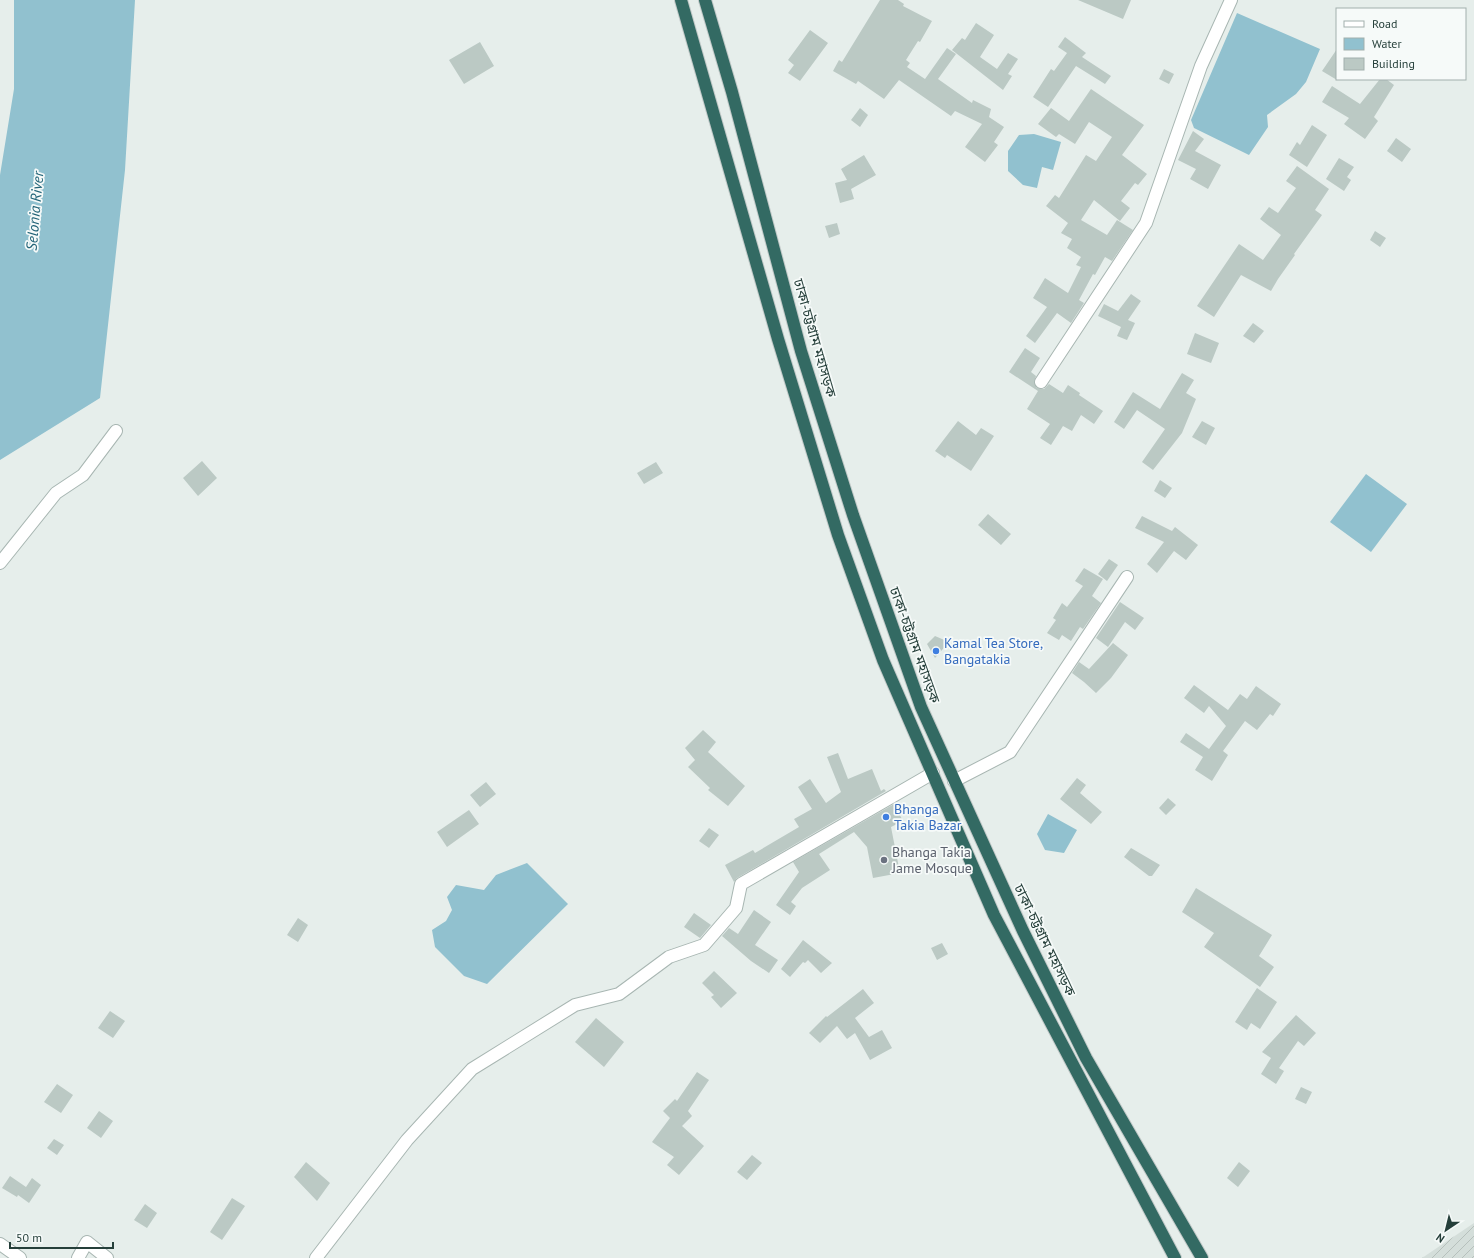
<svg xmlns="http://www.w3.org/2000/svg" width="1474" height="1258" font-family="'PT Sans','Noto Sans Bengali',sans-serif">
	<defs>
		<pattern id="industrial-furrows" width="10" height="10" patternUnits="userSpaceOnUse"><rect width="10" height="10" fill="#d4deda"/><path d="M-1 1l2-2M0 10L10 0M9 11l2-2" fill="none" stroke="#b6c0bc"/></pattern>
	</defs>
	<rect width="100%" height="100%" fill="#e6eeeb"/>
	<path fill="url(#industrial-furrows)" d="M1474 1223V1258H1422Z"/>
	<path fill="#91c1cf" d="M14 0H135L125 170 100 398 0 460V175L14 89Z
		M1237 13 1320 49 1306 82 1296 94 1267 115 1268 127 1249 155 1194 128 1191 120Z
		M1034 134 1061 142 1053 170 1042 167 1037 188 1023 185 1008 171V151L1019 135Z
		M1366 474 1407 504 1371 552 1330 522Z
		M1048 814 1077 830 1064 853 1045 850 1037 834Z
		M527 863 568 904 487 984 464 976 435 947 432 930 446 921 452 910 447 897 456 885 484 890 496 875Z"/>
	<path fill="#bbc9c4" d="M880 0H898L904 4 903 6 932 21 920 42 918 41 906 60 910 63 907 67 925 79 947 48 956 54 938 79 972 103 973 100 991 109 989 117 1004 127 994 142 998 145 985 162 965 147 982 124 955 111 951 116 899 80 884 99 858 81 856 84 833 71 839 60 842 62Z
		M1078 0H1131L1123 19Z
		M976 23 994 35 980 57 997 69 1008 53 1018 59 1008 74 1012 76 1003 90 952 50 962 38 965 40Z
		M810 30 828 43 800 81 788 73 794 65 788 60Z
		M1065 37 1086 53 1082 57 1111 76 1105 84 1076 66 1048 107 1033 97 1051 69 1054 71 1067 53 1058 47Z
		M480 42 494 66 464 84 449 60Z
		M1337 49V80L1322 71Z
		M1164 69 1174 74 1169 84 1159 79Z
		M1380 79H1386L1394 85 1374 117 1378 121 1365 139 1344 124 1349 118 1322 102 1332 86 1360 104Z
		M1091 89 1144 125 1122 155 1147 174 1138 185 1135 183 1121 201 1130 208 1120 221 1094 200 1081 220 1107 235 1117 220 1133 230 1112 261 1105 257 1095 275 1093 274 1079 300 1084 303 1071 323 1057 313 1035 343 1026 336 1047 307 1033 298 1045 278 1068 293 1081 267 1076 265 1081 257 1067 248 1072 239 1061 233 1068 223 1046 206 1055 195 1059 198 1086 155 1096 161 1112 137 1089 122 1075 144 1059 134 1056 137 1038 124 1051 108 1069 121Z
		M860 108 868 115 860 127 851 120Z
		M1312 125 1327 135 1307 167 1289 155 1297 142 1300 145Z
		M1193 131 1204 139 1195 151 1221 165 1208 189 1190 179 1196 169 1178 160Z
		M1396 138 1411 149 1402 162 1387 151Z
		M864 155 876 175 851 189 854 199 840 203 835 183 847 180 841 169Z
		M1339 158 1354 167 1347 177 1351 180 1344 191 1326 179Z
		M1297 166 1329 189 1315 210 1322 215 1294 254 1295 255 1278 279 1271 291 1241 275 1214 317 1197 306 1239 244 1263 260 1278 239 1281 235 1260 219 1269 207 1278 213 1296 188 1286 181Z
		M837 223 840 234 829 238 825 226Z
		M1375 231 1386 238 1380 247 1370 240Z
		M1131 294 1141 301 1128 320 1135 323 1127 340 1117 336 1121 327 1098 316 1104 304 1118 311Z
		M1253 323 1264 331 1254 343 1243 336Z
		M1195 333 1219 343 1211 363 1187 354Z
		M1025 348 1040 358 1031 372 1036 376 1034 382 1037 388 1044 389 1049 384 1063 393 1068 385 1080 393 1079 395 1103 411 1094 424 1081 415 1072 431 1063 426 1051 445 1040 438 1050 424 1027 409 1038 391 1009 372Z
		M1182 373 1194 380 1186 393 1196 399 1182 433 1153 470 1142 462 1165 429 1137 410 1124 429 1114 422 1133 392 1160 409Z
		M958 421 976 435 981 428 994 436 971 471 947 455 945 458 935 451Z
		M1202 421 1215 428 1206 445 1192 437Z
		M202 461 217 478 198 496 183 478Z
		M656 462 663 473 644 484 637 473Z
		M1160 480 1172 488 1165 498 1154 491Z
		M988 514 1011 534 1001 545 978 525Z
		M1142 516 1172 531 1175 527 1198 545 1186 560 1174 551 1157 573 1147 564 1164 542 1135 528Z
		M1109 559 1118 565 1107 581 1098 574Z
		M1084 568 1103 579 1092 596 1101 603 1083 629 1080 627 1071 641 1062 635 1059 640 1047 633 1056 620 1053 618 1062 603 1067 607 1083 586 1075 581Z
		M1120 602 1144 618 1135 630 1125 622 1108 647 1096 638Z
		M935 636 949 642 935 658 927 644Z
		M1113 643 1128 655 1111 678 1096 693 1084 682 1072 673 1079 662 1089 669Z
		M1194 685 1228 710 1240 694 1247 699 1256 686 1281 704 1273 716 1270 714 1257 730 1245 721 1223 751 1228 755 1212 781 1195 770 1203 757 1180 742 1186 733 1209 749 1226 726 1209 706 1204 713 1184 698Z
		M703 730 716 742 708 752 745 786 728 806 708 790 710 788 688 767 695 760 685 748Z
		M838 753 848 779 872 769 881 791 884 789 886 791 737 878 734 882 725 865 753 850 755 853 799 827 794 819 812 809 798 787 810 779 826 803 841 792 827 757Z
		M1077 778 1086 785 1080 793 1102 812 1091 824 1060 799Z
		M486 782 496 794 480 807 470 795Z
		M1168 798 1176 805 1166 815 1159 808Z
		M894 804 903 821 891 827 900 873 873 878 867 847 854 832 819 854 830 870 802 888 791 902 796 906 790 915 776 905 799 872 793 862Z
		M469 810 479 824 447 847 437 832Z
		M709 828 719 835 709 848 699 841Z
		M1131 848 1160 865 1152 876H1149L1124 857Z
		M1196 888 1272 935 1259 956 1274 967 1260 987 1204 947 1214 933 1182 912Z
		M754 910 771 922 755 945 778 960 769 973 751 961 722 936 729 928 738 934Z
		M694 913 711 925 700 938 684 927Z
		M298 918 308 925 298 942 287 935Z
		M803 940 832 963 821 973 808 960 805 963 803 962 790 977 781 969Z
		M942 943 948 954 937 960 931 948Z
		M714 971 737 993 721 1008 711 997 714 995 702 983Z
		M1257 988 1277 1002 1260 1029 1251 1023 1247 1030 1235 1022Z
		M863 989 874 1003 855 1018 869 1037 882 1030 892 1048 870 1060 855 1033 847 1039 837 1026 820 1043 809 1033 826 1016 827 1017Z
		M110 1011 125 1021 113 1038 98 1028Z
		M1296 1015 1316 1033 1304 1046 1298 1041 1279 1068 1284 1071 1276 1084 1261 1074 1271 1058 1262 1052Z
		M596 1018 624 1042 604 1067 575 1042Z
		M697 1072 709 1080 688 1111 692 1116 682 1126 704 1146 679 1175 667 1165 674 1157 652 1142 670 1118 663 1111 675 1099 677 1101Z
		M57 1084 73 1095 61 1113 44 1102Z
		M1301 1087 1312 1092 1306 1104 1295 1099Z
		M99 1111 113 1121 101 1138 87 1128Z
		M54 1139 64 1145 57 1155 47 1148Z
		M752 1155 762 1163 747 1180 737 1172Z
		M306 1162 330 1183 317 1201 294 1177Z
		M1239 1162 1250 1171 1238 1187 1227 1178Z
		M10 1176 26 1187 32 1178 41 1185 29 1203 18 1195 17 1197 2 1188Z
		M232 1198 245 1206 222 1240 210 1232Z
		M145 1204 157 1213 147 1228 134 1220Z"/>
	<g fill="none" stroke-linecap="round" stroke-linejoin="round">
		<defs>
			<path id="minor" d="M1041 382 1146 223 1201 66 1231 0
				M0 563 56 493 83 475 116 431
				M954 781 1010 752 1127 577
				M0 1244 20 1258
				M78 1258 87 1242 107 1258
				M316 1258 407 1140 472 1069 575 1005 619 994 669 957 704 945 736 908 741 884 933 773"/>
			<path id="highway" d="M681 0 778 339 838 535 883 660 994 915 1175 1258
				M705 0 732 92 801 351 853 515 921 707 1023 931 1086 1058 1202 1258"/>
		</defs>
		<use href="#minor" stroke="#a8b6b2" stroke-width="14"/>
		<use href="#highway" stroke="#c2c9c8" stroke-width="14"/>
		<use href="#minor" stroke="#fff" stroke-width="12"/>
		<use href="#highway" stroke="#336a63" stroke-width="12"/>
	</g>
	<g fill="#3f7fe0" stroke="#f6faf9" stroke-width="1.5">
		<circle cx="936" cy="651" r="4"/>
		<circle cx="886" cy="817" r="4"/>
	</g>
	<circle fill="#6b7280" stroke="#f6faf9" stroke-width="1.5" cx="884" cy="860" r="4"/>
	<g text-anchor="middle" stroke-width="3.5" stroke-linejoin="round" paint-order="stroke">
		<g font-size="14" fill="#253f3a" stroke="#f6faf9">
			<text transform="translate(815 338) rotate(74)" y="5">ঢাকা-চট্টগ্রাম মহাসড়ক</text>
			<text transform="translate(915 645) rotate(70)" y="5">ঢাকা-চট্টগ্রাম মহাসড়ক</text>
			<text transform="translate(1045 940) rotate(64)" y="5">ঢাকা-চট্টগ্রাম মহাসড়ক</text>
		</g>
		<g font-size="14" fill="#366cbe" stroke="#f6faf9" text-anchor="start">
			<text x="944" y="648">Kamal Tea Store,<tspan x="944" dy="16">Bangatakia</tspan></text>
			<text x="894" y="814">Bhanga<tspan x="894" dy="16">Takia Bazar</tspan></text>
		</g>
		<g font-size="14" fill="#5b616d" stroke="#f6faf9" text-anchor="start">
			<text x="892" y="857">Bhanga Takia<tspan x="892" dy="16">Jame Mosque</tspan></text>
		</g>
		<g font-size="15" font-style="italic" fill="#226478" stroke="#f6faf9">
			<text transform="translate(35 211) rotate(-85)" y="5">Selonia River</text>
		</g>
	</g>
	<rect x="1336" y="8" width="130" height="72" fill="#f6faf9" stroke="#a2afad"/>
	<rect x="1344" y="21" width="20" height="6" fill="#ffffff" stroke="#a2afad"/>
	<text x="1372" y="28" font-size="12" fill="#253f3a">Road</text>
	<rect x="1344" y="38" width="20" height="12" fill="#91c1cf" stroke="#a2afad"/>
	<text x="1372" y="48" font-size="12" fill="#253f3a">Water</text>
	<rect x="1344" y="58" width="20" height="12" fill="#bbc9c4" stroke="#a2afad"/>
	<text x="1372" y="68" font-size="12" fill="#253f3a">Building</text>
	<g transform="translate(1446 1230) rotate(215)" stroke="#f6faf9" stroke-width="3" paint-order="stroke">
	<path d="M0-3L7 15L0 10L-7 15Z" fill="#253f3a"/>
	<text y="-6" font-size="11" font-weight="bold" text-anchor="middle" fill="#253f3a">N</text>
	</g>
	<path d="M10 1242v6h103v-6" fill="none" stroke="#253f3a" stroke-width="2"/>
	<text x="16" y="1242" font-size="12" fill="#253f3a" stroke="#f6faf9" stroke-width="3" paint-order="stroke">50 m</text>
</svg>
